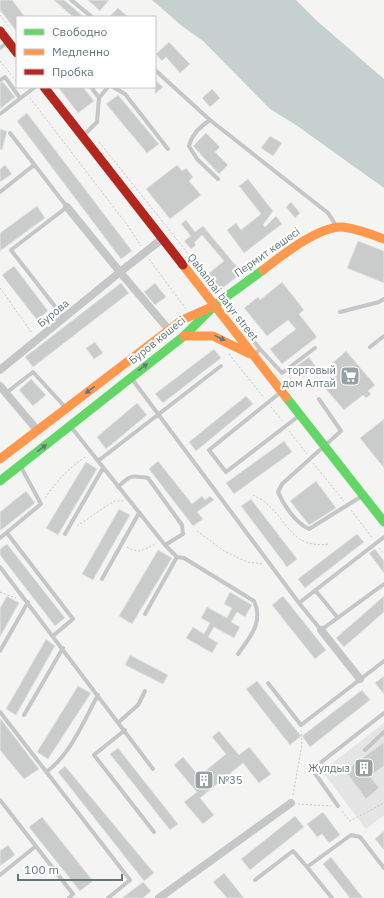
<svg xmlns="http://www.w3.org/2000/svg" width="384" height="898" font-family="'IBM Plex Sans',sans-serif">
	<rect width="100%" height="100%" fill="#f4f4f3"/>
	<path fill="#e4e5e4" d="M384 723V815L366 829 322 771Z"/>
	<path fill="#c5d0cf" d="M152 0H296L316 20 384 79V188L296 125 270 109 203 41 182 26Z"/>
	<path fill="#cacccc" stroke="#e3e3e2" d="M0 0H12L25 17H17V32L0 10Z
		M54 0H64L84 17H73Z
		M88 0H109L100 11Z
		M118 8 128 17H109Z
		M169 42 190 64 180 73 166 57 162 61 156 54Z
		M155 80 163 87 155 94Z
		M3 82 15 97 0 109V83Z
		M58 87H83L94 101 78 113Z
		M212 89 220 98 210 107 202 98Z
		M118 95 159 144 147 153 106 104Z
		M27 113 132 251 121 259 17 121Z
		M0 129 7 131 2 150 0 149Z
		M206 133 220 147 215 152 228 165 219 174 193 146Z
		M270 136 282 143 273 156 261 148Z
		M5 165 12 174 0 182V169Z
		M177 165 182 171 186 168 193 177 189 181 201 195 170 219 146 189Z
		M248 179 273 211 263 225 265 227 276 216 282 224 244 253 227 230 236 223 241 230 261 214 239 186Z
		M291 202 300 213 295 218 286 207Z
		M37 206 45 218 0 251V233Z
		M186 220 195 232 203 226 242 273 220 290 208 274 224 261 202 235 194 243 196 245 191 249 184 241 191 236 181 224Z
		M358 241 384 251V283L347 268Z
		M14 266 48 311 37 320 2 275Z
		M282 282 304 310 299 314 317 337 282 364 270 349 296 329 288 320 267 336 244 308 258 297 260 300Z
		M121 283 129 293 33 367 25 357Z
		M155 283 166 297 155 305 144 292Z
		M95 342 103 353 94 359 86 348Z
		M214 349 221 358 163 403 155 394Z
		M346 351 375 385 368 391 371 394 366 398 363 395 344 410 325 388 332 382V370L329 366Z
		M309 357 316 367 303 377 295 367Z
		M31 379 46 395 33 406 19 390Z
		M246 396 253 404 196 451 189 442Z
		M137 403 147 415 106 449 97 437Z
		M384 419V468L360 438Z
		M284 441 292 452 234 494 226 483Z
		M158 461 192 504 202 496 205 500 210 496 214 500 197 512 203 519 193 526 149 469Z
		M86 462 97 469 58 535 46 528Z
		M316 481 336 508 309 525 290 501Z
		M26 491 35 503 0 531V512Z
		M251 499 297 559 287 567 241 506Z
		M119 509 130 515 93 580 82 574Z
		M357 534 364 542 305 588 298 579Z
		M7 544 65 618 55 626 0 555V549Z
		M375 549 384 561V573L369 553Z
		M158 550 172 558 132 624 119 616Z
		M230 592 252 605 245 617 237 612 231 622 240 627 234 638 214 627 208 637 218 643 212 653 186 638 193 627 204 634 210 623 201 618 207 607 227 618 232 608 224 604Z
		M7 596 19 603 0 637V608Z
		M283 596 326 650 315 659 272 605Z
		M384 596V612L344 647 336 638Z
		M46 639 55 646 16 715 6 709Z
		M130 655 168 675 163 684 125 665Z
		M384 676V694L375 683Z
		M257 681 301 736 290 745 246 689Z
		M78 686 91 693 48 759 37 752Z
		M362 690 370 700 310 747 302 736Z
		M0 718 39 769 24 779 0 750Z
		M219 731 239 755 249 747 271 774 259 783 243 763 200 798 214 815 203 824 184 802 197 792 174 765 183 757 199 776 226 754 212 737Z
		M384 742V766L370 776 379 788 366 799 345 771Z
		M118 748 178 824 170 830 110 754Z
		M65 766 154 873 144 881 58 772Z
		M323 812 340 835 329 843 322 834 317 837 307 824Z
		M295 816 304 827 250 870 241 859Z
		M42 817 93 881 80 891 29 827Z
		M384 831V850L375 839Z
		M8 845 15 855 0 866V851Z
		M331 857 363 898H350L323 864Z
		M224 873 244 898H227L213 882Z
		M143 882 151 891 143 898H122Z"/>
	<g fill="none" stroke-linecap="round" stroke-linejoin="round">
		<path stroke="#c3c4c5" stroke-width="1" stroke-dasharray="2 2" stroke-linecap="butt" d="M0 15 9 27
			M0 61 17 82
			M30 98 128 226 141 246
			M99 142 218 291
			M149 259 186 309
			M0 288 32 333
			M230 305 246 322
			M229 354 264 398
			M288 375 297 387
			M271 407 283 422
			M289 431 307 454
			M313 463 344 501
			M253 495C257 497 263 500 266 503 289 522 291 549 329 544
			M45 498C57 481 69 467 87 456
			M351 510 373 539
			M77 526 114 501H124
			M197 531 224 551 247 562 263 564
			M127 547C140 555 144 549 157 543
			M379 548 384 554
			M0 592 16 598
			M293 795 302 744 301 731
			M298 804 331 806
			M342 811 350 821 384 803"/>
		<path stroke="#c4c6c7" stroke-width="4" d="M71 0 92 17
			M0 48 8 42
			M155 70 210 120 328 213 337 227
			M0 80 5 77 20 98
			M91 87 99 98
			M113 87 125 94 168 149
			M0 114 35 87
			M210 120C200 127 192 134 189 146L197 159 218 179
			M10 133 67 207 11 250 64 318
			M83 136 97 122 99 98 108 87
			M0 192 34 165
			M340 312 379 302 384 299
			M243 328 260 349
			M370 347 384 336
			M254 355 260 349 282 373 315 348
			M132 379 299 603 321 630 384 584
			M281 392 209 450 226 472 300 415
			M6 393 33 372 66 408
			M319 399 341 431 282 484 278 492C284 506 296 523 309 529L362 496
			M71 427 165 545 177 557 184 558 254 601C264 622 250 637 238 654
			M98 461 221 366
			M118 487C130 475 131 475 148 478L182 525 183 534 165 545
			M7 533 73 619 54 635
			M65 534 103 468
			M0 538 41 504 21 467
			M0 567 153 769
			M102 579 139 513
			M315 590 338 618
			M299 603 384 537
			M145 614 177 557
			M0 651 28 602
			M268 683 301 725 384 661
			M0 712 130 880 108 898
			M24 715 63 648
			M119 722 138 705 145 691
			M125 730 94 755 154 832
			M365 750 384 732
			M46 772C70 756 84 720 98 695
			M0 800 73 894 69 898
			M338 806 314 772 315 767 384 713
			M0 875 36 846
			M255 880 293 851 307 867
			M332 898 307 867 351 835 360 837 384 868"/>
		<path stroke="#c4c6c7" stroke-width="8" d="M162 239 120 272 169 330
			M0 370 120 272 67 207
			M0 386 37 430
			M321 630 360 679
			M159 898 291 803"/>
		<path stroke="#63d668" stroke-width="9" d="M286 397 384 522
			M0 481 184 336 215 305 263 270"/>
		<path stroke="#ff974d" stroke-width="9" d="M183 265 286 397
			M263 270C281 256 320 225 343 227 357 229 371 234 384 239
			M184 336H213L250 354
			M0 459 182 320 209 308"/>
		<path stroke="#b3261e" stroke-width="9" d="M0 31 17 53
			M44 87 183 265"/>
	</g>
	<defs><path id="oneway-solid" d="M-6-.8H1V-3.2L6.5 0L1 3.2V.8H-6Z"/></defs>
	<g fill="#63767a">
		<use href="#oneway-solid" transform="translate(220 338) rotate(26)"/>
		<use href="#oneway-solid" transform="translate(143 367) rotate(-37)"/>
		<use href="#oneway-solid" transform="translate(90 390) rotate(143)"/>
		<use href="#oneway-solid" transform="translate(42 448) rotate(-37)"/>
	</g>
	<defs>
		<symbol id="supermarket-square" viewBox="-11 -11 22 22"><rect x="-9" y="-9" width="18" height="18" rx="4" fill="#96a2a4" stroke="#fff"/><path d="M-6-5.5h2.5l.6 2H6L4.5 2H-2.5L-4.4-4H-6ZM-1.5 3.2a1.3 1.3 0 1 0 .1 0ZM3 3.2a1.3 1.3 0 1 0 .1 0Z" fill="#fff"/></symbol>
		<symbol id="building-square" viewBox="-11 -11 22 22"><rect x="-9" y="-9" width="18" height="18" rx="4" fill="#96a2a4" stroke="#fff"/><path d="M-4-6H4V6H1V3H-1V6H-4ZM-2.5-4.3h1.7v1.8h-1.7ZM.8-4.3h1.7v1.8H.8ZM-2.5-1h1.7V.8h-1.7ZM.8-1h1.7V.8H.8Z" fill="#fff"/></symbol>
	</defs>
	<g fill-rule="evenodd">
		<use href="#supermarket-square" x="339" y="365" width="22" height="22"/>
		<use href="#building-square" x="353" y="757" width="22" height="22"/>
		<use href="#building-square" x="193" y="769" width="22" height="22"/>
	</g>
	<g text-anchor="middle" stroke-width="4" stroke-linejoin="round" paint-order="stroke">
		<g font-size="11" fill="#63767a" stroke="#fff">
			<text transform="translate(267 252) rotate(-35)" y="4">Пермит көшесі</text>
			<text transform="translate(223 297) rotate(52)" y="4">Qabanbai batyr street</text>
			<text transform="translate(53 313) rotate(-39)" y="4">Бурова</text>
			<text transform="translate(157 340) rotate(-39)" y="4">Буров көшесі</text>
		</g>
		<g font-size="11" fill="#63767a" stroke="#fff" text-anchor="end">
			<text x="336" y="374">торговый<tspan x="336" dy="13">дом Алтай</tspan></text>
			<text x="350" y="772">Жулдыз</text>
			<text x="218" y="784" text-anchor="start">№35</text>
		</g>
	</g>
	<rect x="16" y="16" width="140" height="72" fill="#ffffff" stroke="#c1c8ca"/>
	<rect x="24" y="29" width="20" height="6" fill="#63d668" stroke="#c1c8ca"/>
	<text x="52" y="36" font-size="12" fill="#63767a">Свободно</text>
	<rect x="24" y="49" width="20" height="6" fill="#ff974d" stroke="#c1c8ca"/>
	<text x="52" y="56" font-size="12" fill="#63767a">Медленно</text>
	<rect x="24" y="69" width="20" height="6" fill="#b3261e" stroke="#c1c8ca"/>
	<text x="52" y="76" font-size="12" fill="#63767a">Пробка</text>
	<path d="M18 874v6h104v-6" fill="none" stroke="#63767a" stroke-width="2"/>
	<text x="24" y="874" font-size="12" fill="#63767a" stroke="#ffffff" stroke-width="3" paint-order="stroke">100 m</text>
</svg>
